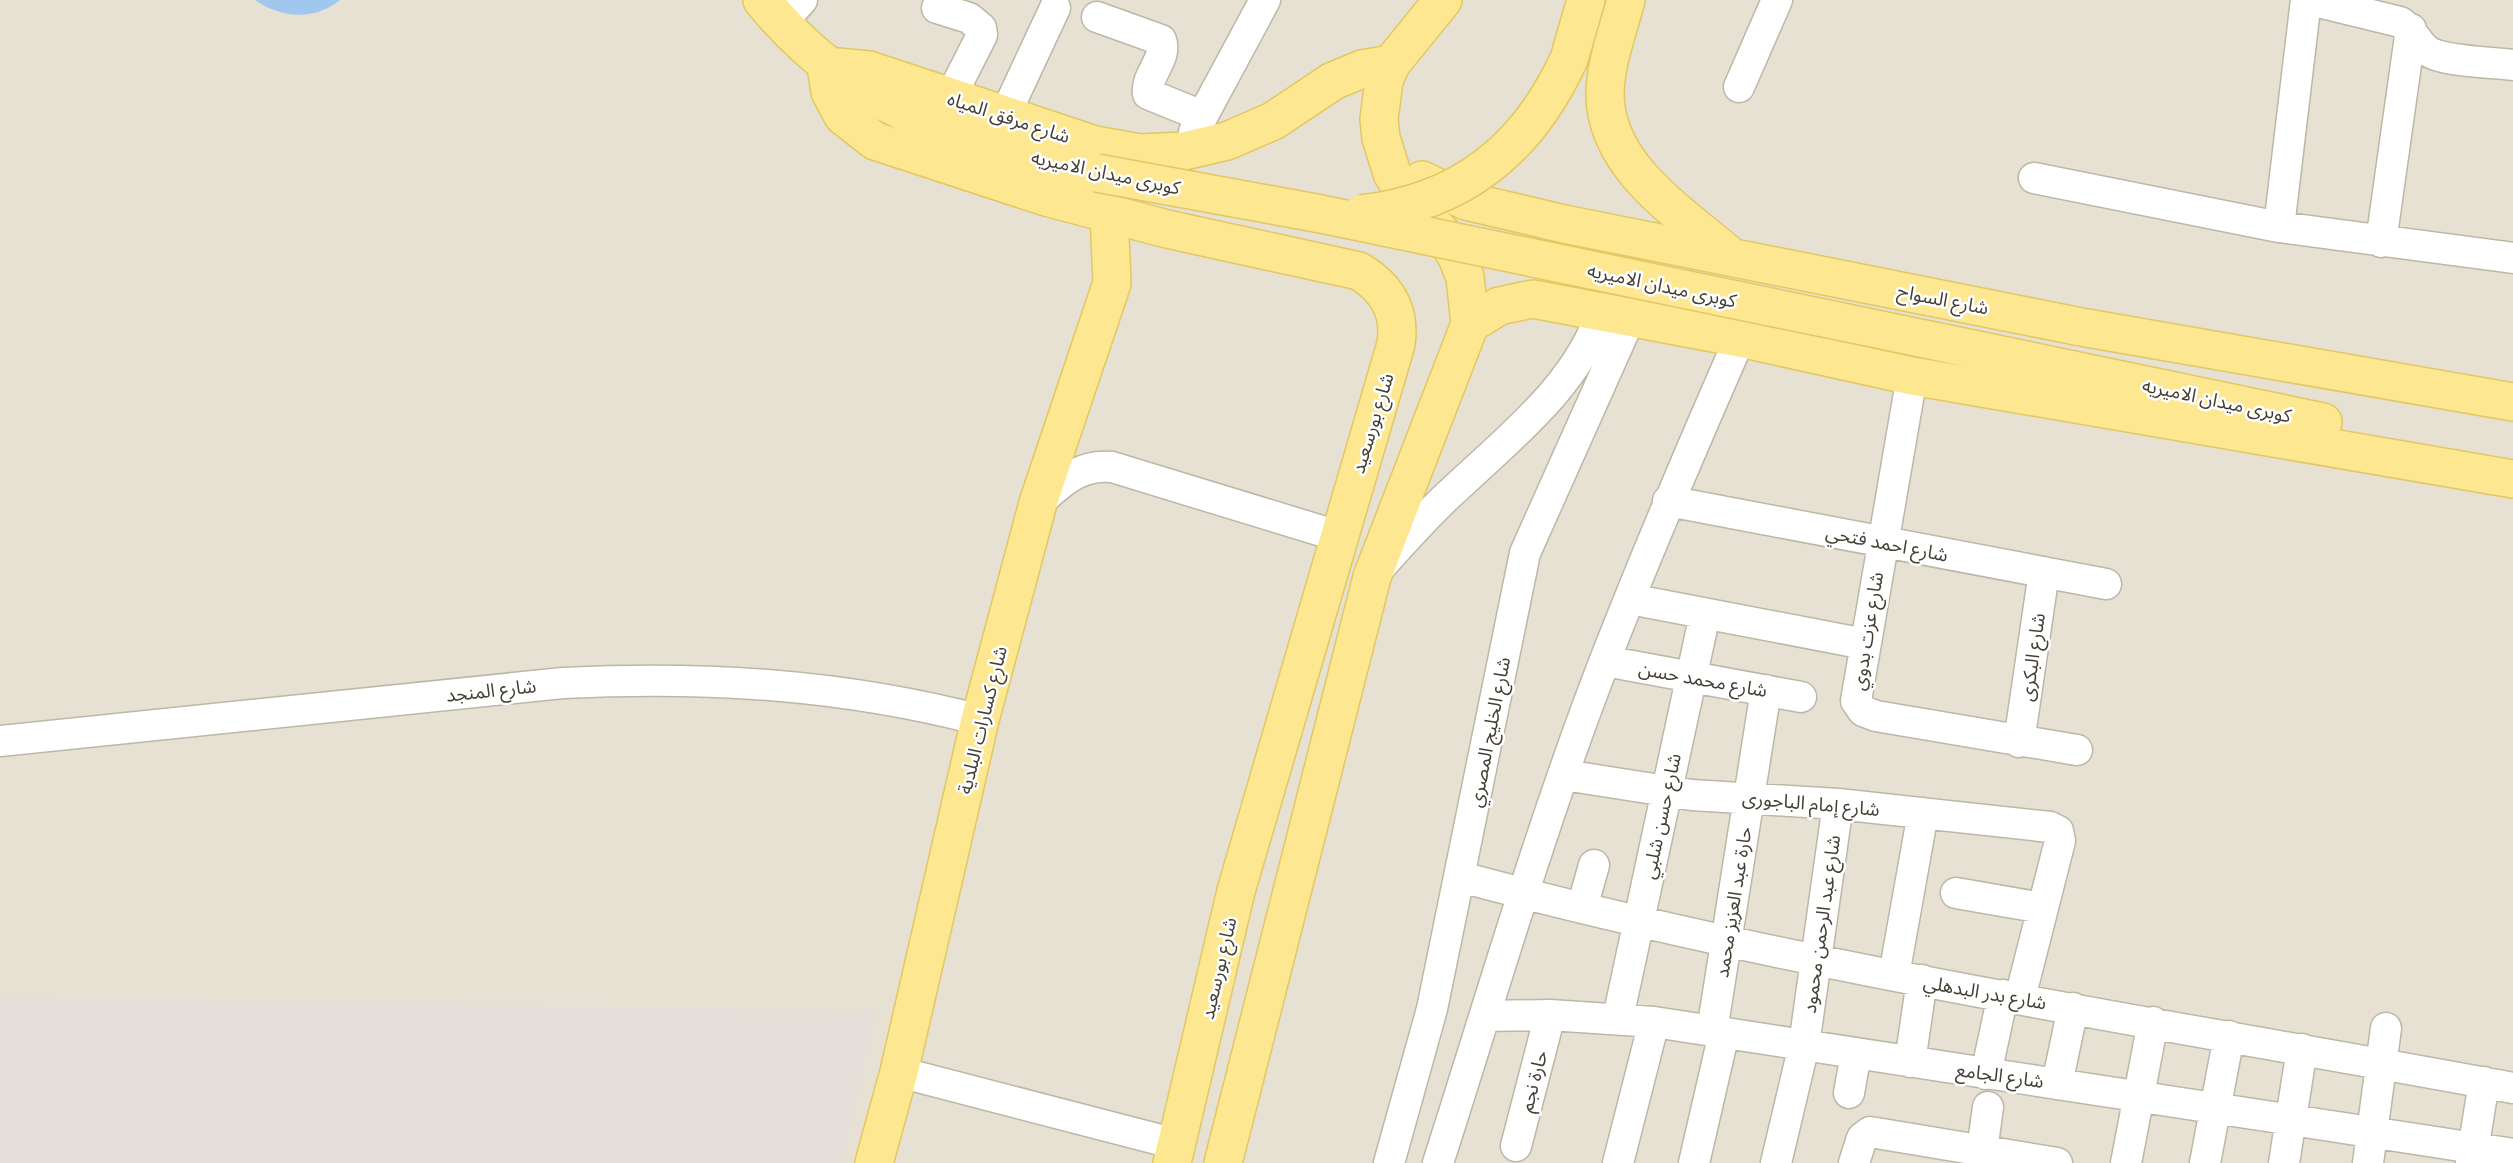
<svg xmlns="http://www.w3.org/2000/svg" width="2513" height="1163" font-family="'Archivo Narrow','Noto Sans Arabic',sans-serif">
	<rect width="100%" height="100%" fill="#f2efe4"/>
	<path fill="#e6e1d2" d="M0 0H2513V1163H0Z"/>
	<path fill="#e4e0d9" d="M0 997 877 1011 843 1163H0Z"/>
	<path fill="#a0c8ef" d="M255 0H340C315 21 280 18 255 0Z"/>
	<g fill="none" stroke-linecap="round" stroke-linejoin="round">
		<defs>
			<path id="minor" d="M2310 0 2400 22C2412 29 2416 41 2426 50 2441 62 2493 62 2513 65
				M937 8 969 18 981 28 982 35 950 98
				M1097 17 1161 40C1168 59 1145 75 1148 94L1202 116
				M781 23 802 0
				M1739 87 1777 0
				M1005 115 1055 8
				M1194 132 1265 0
				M2034 178 2279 227 2513 258
				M2279 227 2306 0
				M2381 242 2411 29
				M1912 376 1856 701 1863 711 1876 716 2077 750
				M1668 501 2106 584
				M1038 503C1062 482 1079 464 1112 467L1338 536
				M1381 566C1405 540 1428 513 1455 489 1508 439 1580 383 1602 310
				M1630 599 1865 644
				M1605 661 1801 697
				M0 741 563 683C704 676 842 684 980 720
				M2019 742 2044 572
				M1564 775 1692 795 1838 804 2050 827 2058 831 2060 841 2020 998
				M1461 877C1806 970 2161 1023 2513 1088
				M1956 893 2042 908
				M1582 908 1594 865
				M1894 975 1923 813
				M1485 1016 1550 1015 1654 1022 2513 1154
				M1618 1018 1705 614
				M1712 1031 1766 690
				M1910 1062 1922 980
				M899 1072 1176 1144
				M1986 1074 2003 995
				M2057 1084 2073 1008
				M1849 1093 1856 1053
				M1516 1146 1550 1015
				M1982 1151 1988 1107
				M1389 1163 1432 1009 1525 553 1631 316
				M1438 1163C1492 995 1541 825 1605 660 1647 552 1693 445 1740 338
				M1618 1163 1654 1022
				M1694 1163 1724 1033
				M1776 1163 1804 1045 1838 804
				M1854 1163 1862 1138 1870 1132 2057 1163
				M2126 1163 2153 1022
				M2205 1163 2229 1036
				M2284 1163 2302 1049
				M2368 1163 2386 1028
				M2471 1163 2484 1082"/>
			<path id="major" d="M762 0C855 115 962 137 1097 173
				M1626 0C1618 31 1605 63 1605 95 1606 168 1681 213 1730 256
				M1569 59 1586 0
				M826 66 830 92 843 116 875 141 1046 197 1167 229 1359 271C1387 288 1401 311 1396 344L1236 891 1172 1163
				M826 66 869 70 1095 145 1140 153 1184 151 1227 141 1273 121 1333 81 1362 69 1391 64
				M1422 180 1466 201 1564 224 2081 327 2513 402
				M1470 324 1499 306 1533 299 1740 338 1912 376 2513 479
				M1896 333 2323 422
				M874 1163 899 1072 980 720 1038 503 1112 283 1109 214
				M1223 1163 1372 577 1470 324 1465 277 1456 255 1443 235 1402 190 1392 173 1381 138 1379 119 1384 81 1391 64 1443 0"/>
		</defs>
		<use href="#minor" stroke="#bdb7a7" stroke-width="33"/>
		<use href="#major" stroke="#e2c762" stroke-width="40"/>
		<use href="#minor" stroke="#fff" stroke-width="30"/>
		<use href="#major" stroke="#fde891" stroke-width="37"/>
		<defs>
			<path id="major-bridge" d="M1097 173 1321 214 1896 333
				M1361 214C1461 203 1527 150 1569 59"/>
		</defs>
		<use href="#major-bridge" stroke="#e2c762" stroke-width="40" stroke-linecap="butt"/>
		<use href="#major-bridge" stroke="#fde891" stroke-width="37"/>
	</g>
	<g text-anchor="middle" stroke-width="5" stroke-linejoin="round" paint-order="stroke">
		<g font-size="19" fill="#443f34" stroke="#fff">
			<text transform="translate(1009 117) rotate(18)" y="7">شارع مرفق المياه</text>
			<text transform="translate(1106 172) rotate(12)" y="7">كوبرى ميدان الاميريه</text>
			<text transform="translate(1662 285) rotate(12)" y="7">كوبرى ميدان الاميريه</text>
			<text transform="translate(1943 299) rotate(11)" y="7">شارع السواح</text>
			<text transform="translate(2217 400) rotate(12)" y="7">كوبرى ميدان الاميريه</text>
			<text transform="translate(1372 423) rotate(-73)" y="7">شارع بورسعيد</text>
			<text transform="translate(1887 543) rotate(11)" y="7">شارع احمد فتحي</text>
			<text transform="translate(1867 631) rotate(-81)" y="7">شارع عزت بدوي</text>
			<text transform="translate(2032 657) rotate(-82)" y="7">شارع البكرى</text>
			<text transform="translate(1703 679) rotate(10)" y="7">شارع محمد حسن</text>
			<text transform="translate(491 690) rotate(-6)" y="7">شارع المنجد</text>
			<text transform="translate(982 720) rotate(-76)" y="7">شارع كسارات البلدية</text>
			<text transform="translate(1489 732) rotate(-79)" y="7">شارع الخليج المصري</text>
			<text transform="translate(1811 803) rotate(5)" y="7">شارع إمام الباجورى</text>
			<text transform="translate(1661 816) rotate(-78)" y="7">شارع حسن شلبي</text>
			<text transform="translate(1733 902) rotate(-81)" y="7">حارة عبد العزيز محمد</text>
			<text transform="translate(1821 924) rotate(-82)" y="7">شارع عبد الرحمن محمود</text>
			<text transform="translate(1218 968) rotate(-77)" y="7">شارع بورسعيد</text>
			<text transform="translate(1985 992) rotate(10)" y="7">شارع بدر البدهلي</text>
			<text transform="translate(2000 1075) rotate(8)" y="7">شارع الجامع</text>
			<text transform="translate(1533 1081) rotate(-75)" y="7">حارة نجم</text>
		</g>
	</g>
</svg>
